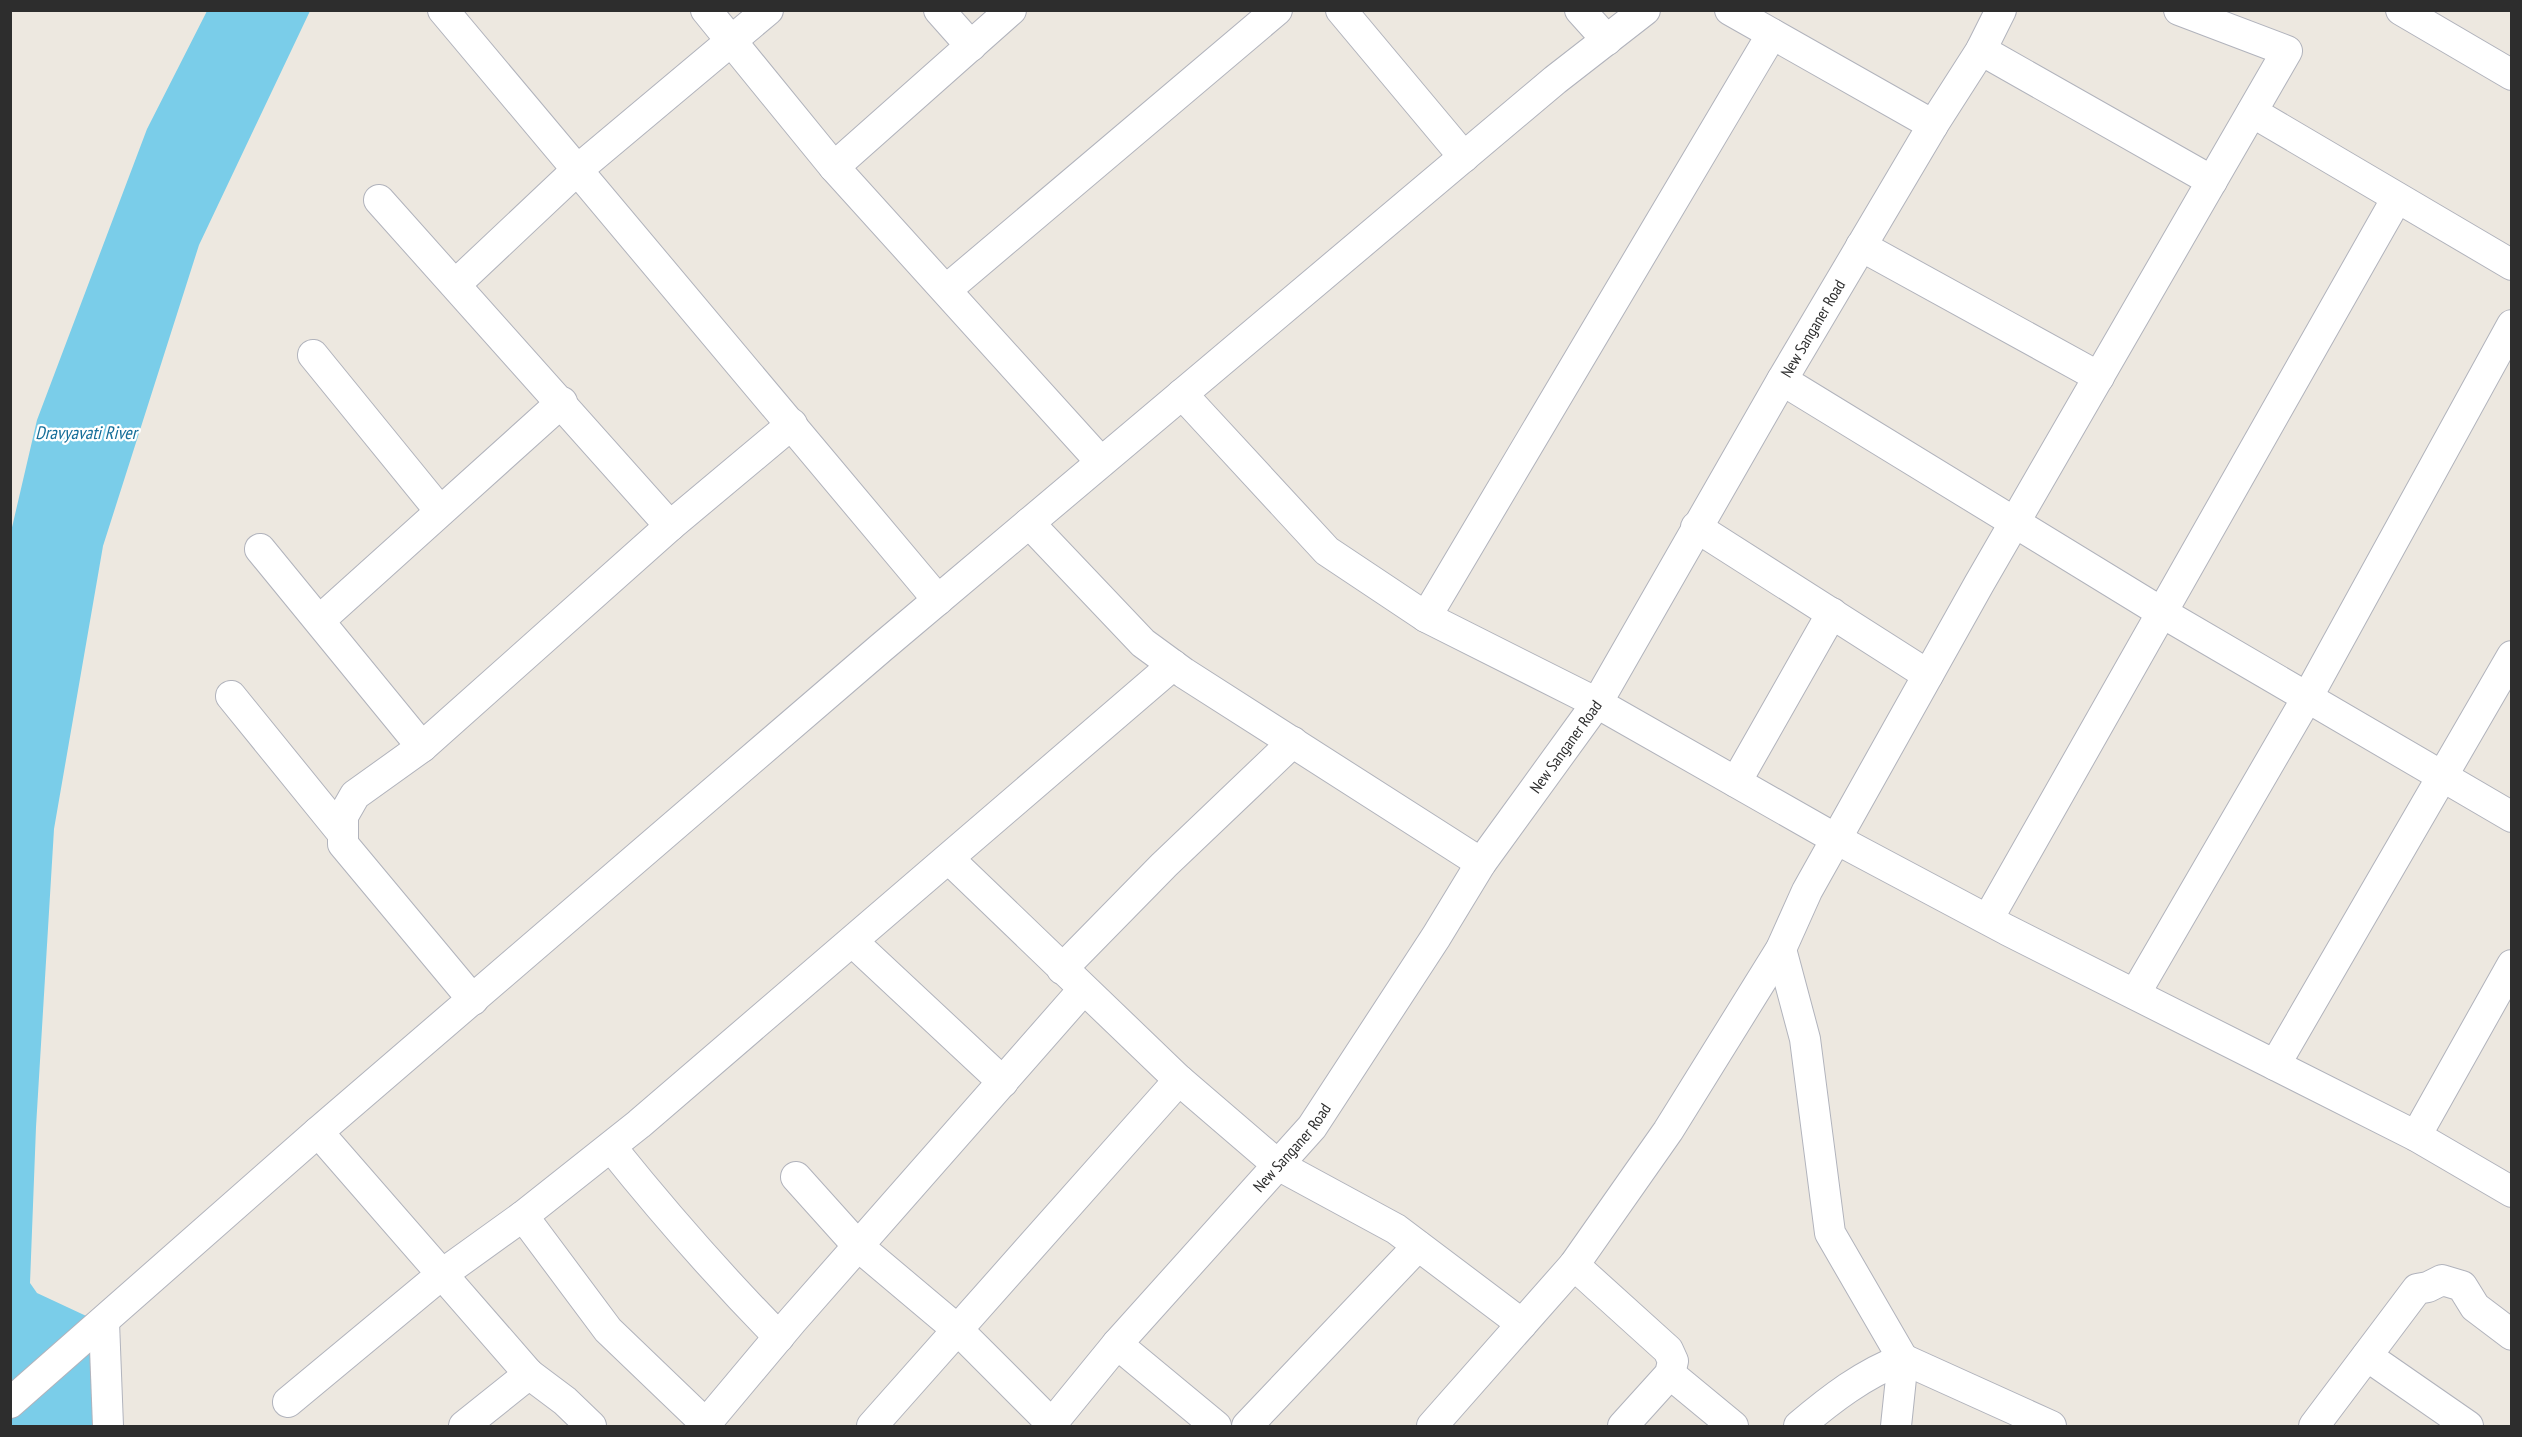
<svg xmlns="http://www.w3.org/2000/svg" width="2522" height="1437" font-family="'PT Sans Narrow',sans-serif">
	<rect width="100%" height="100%" fill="#ede8e0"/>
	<path fill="#7acde9" d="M207 11H310L199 245 103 546 54 829 36 1127 30 1283 37 1293 97 1321 98 1426H11L10 536 37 420 147 129Z"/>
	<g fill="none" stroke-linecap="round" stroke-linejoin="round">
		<defs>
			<g id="minor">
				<path d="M443 10 938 600"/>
				<path d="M706 10 834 167 1101 462"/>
				<path d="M939 10 971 46"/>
				<path d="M1341 10 1464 157"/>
				<path d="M1580 10 1607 40"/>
				<path d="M1730 10 1933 125"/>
				<path d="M2401 10 2512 75"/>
				<path d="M1981 50 2212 181"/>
				<path d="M2252 112 2512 265"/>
				<path d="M834 167 1011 10"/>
				<path d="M379 200 670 526"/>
				<path d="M1861 246 2099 377"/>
				<path d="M456 284 576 171 768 10"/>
				<path d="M946 290 1277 10"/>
				<path d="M313 355 440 511"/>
				<path d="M1782 380 2161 612 2512 817"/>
				<path d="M1182 394 1327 551 1426 617 1597 703 1836 839 2007 930 2416 1136 2512 1192"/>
				<path d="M1029 523 1143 643 1184 673 1481 863"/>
				<path d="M1696 527 1928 675"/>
				<path d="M260 549 422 747"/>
				<path d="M1426 617 1772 34"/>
				<path d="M320 620 562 402"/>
				<path d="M231 696 343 834"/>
				<path d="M1736 782 1832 613"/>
				<path d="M949 859 1179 1080 1278 1165 1396 1229 1522 1324"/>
				<path d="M1988 919 2397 198"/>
				<path d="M853 942 1003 1082"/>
				<path d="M1781 949 1805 1039 1830 1233 1903 1359 1896 1426"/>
				<path d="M1062 969 1164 865 1293 742"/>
				<path d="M2135 994 2307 698 2512 325"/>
				<path d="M473 1000 343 844V816L355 795 422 747 670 526 792 424"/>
				<path d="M2275 1065 2512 656"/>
				<path d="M318 1132 529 1374 565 1401 591 1426"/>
				<path d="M2416 1136 2512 965"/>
				<path d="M611 1147C664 1213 719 1276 779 1337"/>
				<path d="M796 1177 858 1246 959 1331 1052 1424"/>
				<path d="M523 1216 608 1330 706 1424"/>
				<path d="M1574 1265 1668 1350 1673 1361 1670 1374 1623 1426"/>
				<path d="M104 1322 108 1426"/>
				<path d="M1117 1344 1216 1426"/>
				<path d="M2367 1356 2468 1426"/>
				<path d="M1670 1374 1733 1426"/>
				<path d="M288 1402 441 1275 523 1216 639 1124 1173 665"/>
				<path d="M10 1403 318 1132 882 647 1555 80 1645 10"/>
				<path d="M464 1426 529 1374"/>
				<path d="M704 1426 792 1321 1083 990"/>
				<path d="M872 1426 1179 1080"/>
				<path id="s1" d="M1050 1426 1117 1344 1312 1127 1436 937 1481 863 1597 703 1782 380 1933 125 1981 50 2001 10"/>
				<path d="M1247 1426 1418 1246"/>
				<path d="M1432 1426 1574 1265 1668 1131 1781 949 1807 891 1979 584 2287 51 2179 10"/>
				<path d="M1799 1426C1831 1399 1863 1374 1903 1359L2051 1426"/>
				<path d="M2314 1426 2417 1289 2428 1287 2442 1280 2462 1286 2475 1307 2512 1335"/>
			</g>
		</defs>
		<use href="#minor" stroke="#b1b3bc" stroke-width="32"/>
		<use href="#minor" stroke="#fff" stroke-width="30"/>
	</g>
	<g text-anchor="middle" stroke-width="4.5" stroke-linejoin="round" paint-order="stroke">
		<g font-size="16" fill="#2d2d2d" stroke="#fff">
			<text dy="6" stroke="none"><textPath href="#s1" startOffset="1341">New Sanganer Road</textPath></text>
			<text dy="6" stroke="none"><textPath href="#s1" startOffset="855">New Sanganer Road</textPath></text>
			<text dy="6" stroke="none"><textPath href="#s1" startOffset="369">New Sanganer Road</textPath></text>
		</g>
		<g font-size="18" font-style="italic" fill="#156e99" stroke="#fff">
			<text x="86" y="439">Dravyavati River</text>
		</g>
	</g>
	<rect width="2522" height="1437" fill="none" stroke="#2d2d2d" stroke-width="24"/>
</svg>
